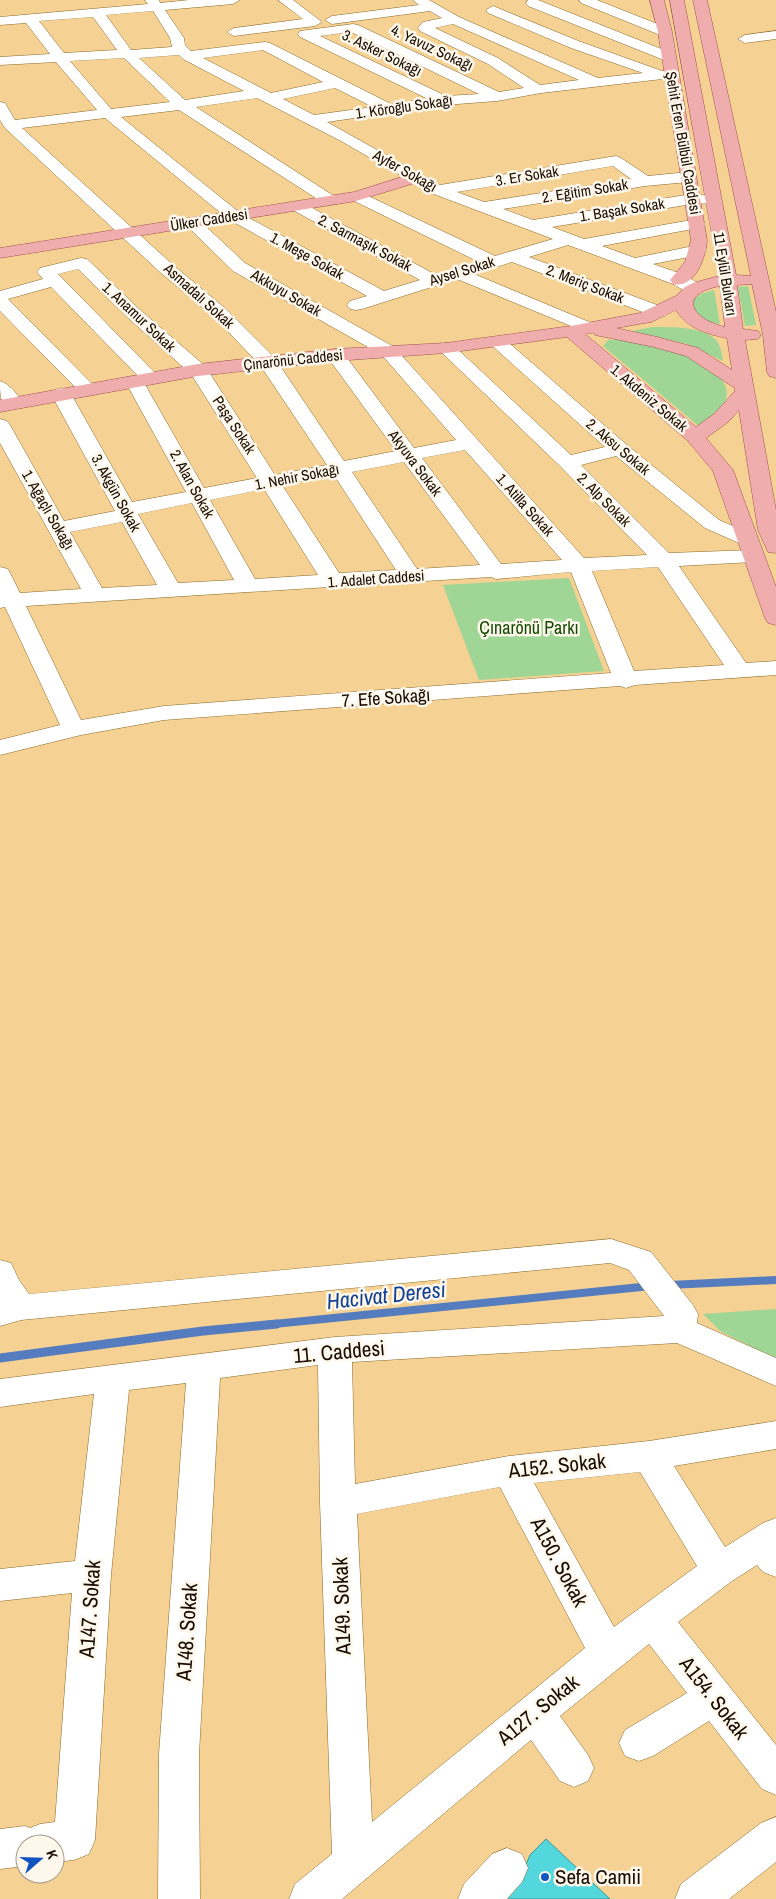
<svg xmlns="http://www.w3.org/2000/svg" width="776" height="1899" font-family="'Archivo Narrow',sans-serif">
	<rect width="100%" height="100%" fill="#f5d193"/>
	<path fill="#9fd595" d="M748 286 756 325 745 326 738 287Z
		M714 290 720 324 703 321 694 315 693 300 701 294Z
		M652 327C670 327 704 326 717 341 721 346 722 355 723 361L687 344 632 331Z
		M626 339C644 343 666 344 682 351 699 359 732 376 726 399 722 410 709 420 701 428L603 346 608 340Z
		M569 578 604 671 479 680 443 585Z
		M776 1309V1359L720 1331 703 1314Z"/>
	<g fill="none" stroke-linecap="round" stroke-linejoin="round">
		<path stroke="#547cbf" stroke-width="8" d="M669 1285 776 1280
			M264 1325 651 1286"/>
		<path stroke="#547cbf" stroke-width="9" d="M0 1358 203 1331 277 1324"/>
	</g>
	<path fill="#54d6dd" stroke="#3b969b" d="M546 1839 610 1899H487L501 1885 510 1884 525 1867 530 1855Z"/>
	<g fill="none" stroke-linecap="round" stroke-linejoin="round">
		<defs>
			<path id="minor" d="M145 0H159L160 3 189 0H240L233 4 165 10 184 38 185 45 191 51 265 42 270 43 391 104 428 99 300 37 298 34 300 31 353 24 358 25 499 92 524 88 488 64 420 31 418 28 423 22 442 18 430 11 332 24 325 20 332 16 419 5 413 0H429L459 17 598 78 643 73 571 48 488 13 486 10 493 6 581 42 662 71H676L678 74 676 77 671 78 541 93 497 101 444 105 327 122 440 185 616 156 621 158 648 176 688 172 694 174 696 177 694 180 688 182 645 186 503 209 533 220 692 194 719 197 721 200 719 203 692 204 552 227 584 239 697 219 703 221 705 224 703 227 602 246 635 258 698 245 704 246 706 250 704 254 653 264C668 270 693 275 703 289L700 293C689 295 682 289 673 284L568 245 529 257 665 308 668 312 665 316 659 317 653 316 512 262 474 274 594 324 597 328 594 332 588 333 457 279 362 309 356 310 350 309 347 305 350 301 367 296 228 219 105 118 22 128 173 265 226 309 274 357 344 461 396 451 326 355 328 351 335 349 342 351 414 448 456 440 382 355 233 271 187 226 185 223 187 220H199L245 263 394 347 584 558 647 555 560 466 437 348 440 344 446 343 452 344 571 455 605 447 488 342 491 338 497 337 503 338 627 445 719 520 756 536 759 541 756 546 748 547 705 528 616 456 581 465 669 553 753 550 761 551 764 556 761 561 753 562 679 566 746 663 776 661V675L635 685 626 688 620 686 164 720 81 735 0 755V740L60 725 5 607 0 608V567L8 569 20 593 81 589 0 443V419L7 421 10 425 64 521 115 511 51 394 54 390 61 388 68 390 71 394 132 502 186 492 125 381 127 377H139L51 287 8 299 97 389 95 393 88 395 81 393 0 311V291L43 279 37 272 40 268 81 258 87 259 139 309 205 366 275 475 327 465 260 365 214 317 161 273 5 128 0 120V102L5 103 15 120 97 110 56 62 0 65V57L50 54 26 23 0 25V17L148 4ZM153 11 170 38 172 47 131 50 106 15ZM93 17 117 50 64 53 39 21ZM453 24 579 80 540 85 498 58 435 28ZM351 32 479 94 446 96 320 36ZM263 50 323 82 271 93 203 58ZM179 55 183 59 244 91 185 100 139 58ZM124 58 170 102 111 109 70 61ZM335 88 373 107 314 115 283 99ZM257 98 341 141 431 193 553 239 495 256 362 193H350L348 196 350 199 479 262 436 275 303 203H291L289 206 291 209 420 280 384 291 240 213 121 117 179 110 325 204H337L339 201 337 198 196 107ZM613 166 631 179 484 202 457 192ZM78 269 127 317 191 374 257 478 204 488 143 381 151 384 158 382 160 378 58 274ZM465 450 562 560 501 564 422 458ZM404 462 480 565 417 569 352 472ZM334 475 396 570 339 573 282 485ZM264 489 318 575 255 579 210 500ZM192 503 234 580 178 583 138 514ZM122 522 157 585 102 588 70 532ZM658 567 724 665 634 671 592 571ZM571 572 611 673 164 706 81 720 26 606 329 587 334 589 342 586 491 577 496 579Z
				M278 0H293L322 22 315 26 234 36 227 32 234 28 303 19Z
				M528 0H538L674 54 676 57 674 60H664L528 6 526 3Z
				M579 0H597L670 29 672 32 665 36 660 35 581 3Z
				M776 31V39L745 43 738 39 745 35Z
				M0 381C10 384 17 394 23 403L20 407C0 412 0 396 0 381Z
				M611 1239 651 1252 693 1305 698 1314 697 1323 776 1358V1386L677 1343 352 1362 355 1484 509 1456 649 1441 776 1421V1449L674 1466 725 1547 763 1523 776 1518V1577L763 1572 757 1565 732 1581 678 1622 776 1745V1795L762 1789 709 1721 653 1756 639 1761 625 1756 619 1743 625 1730 687 1693 649 1644 560 1716 588 1755 594 1768 588 1781 574 1787 560 1781 531 1740 342 1899H289L295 1884 332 1854 320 1502 318 1365 220 1378 199 1754 200 1899H158L159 1754 186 1383 129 1390 111 1575 95 1840 89 1854 74 1860 55 1862V1844H25V1866L0 1869V1829L25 1826 30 1828 40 1824 55 1822 72 1593 0 1601V1569L75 1561 94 1394 0 1407V1379L335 1337 664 1316 629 1270 610 1263 21 1320 0 1326V1260L11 1263 19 1280 29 1294ZM640 1472 697 1566 614 1627 534 1483ZM500 1487 585 1648 372 1822 357 1514Z
				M776 1817V1862L729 1899H675L681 1884 761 1823Z
				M507 1848 522 1854 528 1868 522 1882 507 1899H458L464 1884 492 1854Z"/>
			<path id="major" d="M650 0H664L672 32 707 240C706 257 695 289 673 284L670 280 685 262 691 240 658 32Z
				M670 0H684L736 275 751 276 693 0H707L776 312V378L769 376 767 372 763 335 752 284 737 285 743 329 758 331 761 335 758 339 745 340 776 510V553L768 552 758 530 739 410 728 422 706 438 733 470 776 587V625L768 623 765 618 713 471 688 441 567 337 446 353 335 361 198 376 0 412V400L198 364 335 349 446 343 571 326 640 313 676 296 685 287 693 283 719 276ZM720 286 725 327C691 319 677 294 720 286ZM676 310C687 328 706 334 727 338L732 370 698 348 657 337 616 328 651 322ZM593 333 595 335 654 347 686 356 735 388V391L714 414 696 427 585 334Z
				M415 173 421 175 423 178 421 181 356 201 0 258V248L354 192Z"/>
		</defs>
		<use href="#minor" stroke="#8a6a2c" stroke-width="1"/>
		<use href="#major" stroke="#9e514e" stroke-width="1"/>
		<use href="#minor" fill="#fff" fill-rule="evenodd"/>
		<use href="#major" fill="#f0adae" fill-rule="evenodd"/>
	</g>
	<circle fill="#1254bf" stroke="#fef7eb" stroke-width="2" cx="545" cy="1877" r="5"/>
	<g text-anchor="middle" stroke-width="5" stroke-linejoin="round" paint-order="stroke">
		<g font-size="15" fill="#190c00" stroke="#fef7eb">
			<text transform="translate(432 48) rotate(25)" y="5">4. Yavuz Sokağı</text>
			<text transform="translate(382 53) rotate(26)" y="5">3. Asker Sokağı</text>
			<text transform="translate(404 107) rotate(-8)" y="5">1. Köroğlu Sokağı</text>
			<text transform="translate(683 143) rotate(80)" y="5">Şehit Eren Bülbül Caddesi</text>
			<text transform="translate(405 171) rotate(29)" y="5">Ayfer Sokağı</text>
			<text transform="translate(527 176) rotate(-9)" y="5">3. Er Sokak</text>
			<text transform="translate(585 191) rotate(-9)" y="5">2. Eğitim Sokak</text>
			<text transform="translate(622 210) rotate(-9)" y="5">1. Başak Sokak</text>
			<text transform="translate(209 220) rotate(-9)" y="5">Ülker Caddesi</text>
			<text transform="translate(365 243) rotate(28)" y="5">2. Sarmaşık Sokak</text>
			<text transform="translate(307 256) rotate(29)" y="5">1. Meşe Sokak</text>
			<text transform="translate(462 271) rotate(-17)" y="5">Aysel Sokak</text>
			<text transform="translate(725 274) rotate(81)" y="5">11 Eylül Bulvarı</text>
			<text transform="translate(585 284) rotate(21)" y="5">2. Meriç Sokak</text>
			<text transform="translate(286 293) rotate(30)" y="5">Akkuyu Sokak</text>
			<text transform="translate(199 296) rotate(42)" y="5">Asmadalı Sokak</text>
			<text transform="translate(139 317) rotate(43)" y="5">1. Anamur Sokak</text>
			<text transform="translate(293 360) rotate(-6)" y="5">Çınarönü Caddesi</text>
			<text transform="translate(649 398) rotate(40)" y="5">1. Akdeniz Sokak</text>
			<text transform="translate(234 425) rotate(57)" y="5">Paşa Sokak</text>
			<text transform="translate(618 447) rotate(40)" y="5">2. Aksu Sokak</text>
			<text transform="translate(415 463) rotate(53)" y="5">Akyuva Sokak</text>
			<text transform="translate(297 477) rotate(-11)" y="5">1. Nehir Sokağı</text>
			<text transform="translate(192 484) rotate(61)" y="5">2. Alan Sokak</text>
			<text transform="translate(116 493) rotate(61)" y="5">3. Akgün Sokak</text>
			<text transform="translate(604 500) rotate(45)" y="5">2. Alp Sokak</text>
			<text transform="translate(525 505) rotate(48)" y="5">1. Atilla Sokak</text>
			<text transform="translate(48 510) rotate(60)" y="5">1. Ağaçlı Sokağı</text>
			<text transform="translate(376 579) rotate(-4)" y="5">1. Adalet Caddesi</text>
		</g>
		<g font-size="18" fill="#124b03" stroke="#fef7eb">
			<text x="529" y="634">Çınarönü Parkı</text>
		</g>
		<g font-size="18" fill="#190c00" stroke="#fef7eb">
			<text transform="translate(386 698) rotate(-4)" y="6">7. Efe Sokağı</text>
		</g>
		<g font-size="21" fill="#190c00" stroke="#fef7eb">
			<text transform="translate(339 1352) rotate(-5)" y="7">11. Caddesi</text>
			<text transform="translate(557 1466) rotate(-6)" y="7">A152. Sokak</text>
			<text transform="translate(559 1562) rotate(62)" y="7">A150. Sokak</text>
			<text transform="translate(342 1606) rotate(-92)" y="7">A149. Sokak</text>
			<text transform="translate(90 1609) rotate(-86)" y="7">A147. Sokak</text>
			<text transform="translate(187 1632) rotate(-86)" y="7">A148. Sokak</text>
			<text transform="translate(714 1698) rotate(52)" y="7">A154. Sokak</text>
			<text transform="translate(538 1710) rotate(-39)" y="7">A127. Sokak</text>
		</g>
		<g font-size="21" fill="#190c00" stroke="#fef7eb" text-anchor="start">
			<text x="555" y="1884">Sefa Camii</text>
		</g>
		<g font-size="22" font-style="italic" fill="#114192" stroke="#fef7eb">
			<text transform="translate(386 1295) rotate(-6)" y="8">Hacivat Deresi</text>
		</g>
	</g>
	<g transform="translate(40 1859) rotate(70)"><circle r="24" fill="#fef7eb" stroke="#a2998d"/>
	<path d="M0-4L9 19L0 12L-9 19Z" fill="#1254bf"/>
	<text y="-8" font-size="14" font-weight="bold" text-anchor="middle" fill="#190c00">K</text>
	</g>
</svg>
